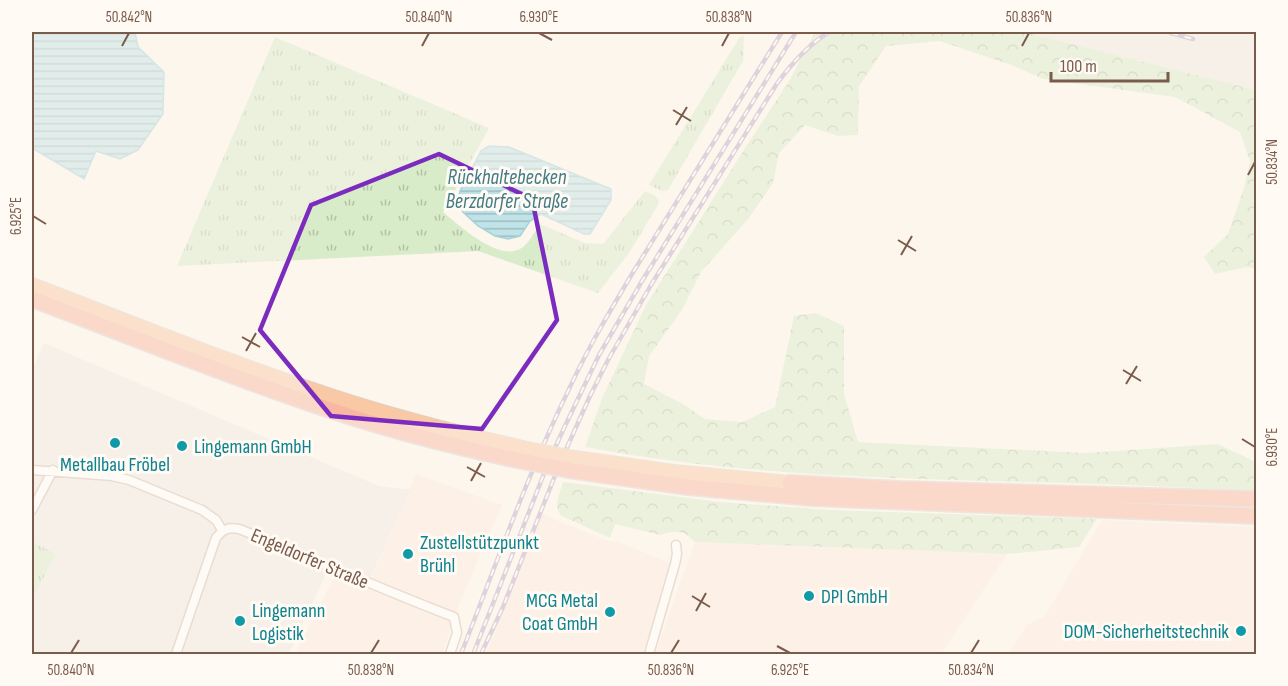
<svg xmlns="http://www.w3.org/2000/svg" width="1288" height="686" font-family="'Sofia Sans Condensed',sans-serif">
	<defs>
		<pattern id="grass-tufts" width="24" height="20" patternUnits="userSpaceOnUse" patternTransform="scale(1.5)"><rect width="24" height="20" fill="#d8ecc9"/><path d="M3 7l-1-3M5 7V3M7 7l1-3M15 17l-1-3M17 17v-4M19 17l1-3" fill="none" stroke="#b4c2a5"/></pattern>
		<pattern id="forest-crowns" width="20" height="18" patternUnits="userSpaceOnUse" patternTransform="scale(1.5)"><rect width="20" height="18" fill="#d8ecc9"/><path d="M2 6a3 3 0 1 1 6 0M12 15a3 3 0 1 1 6 0" fill="none" stroke="#b4c2a5"/></pattern>
		<pattern id="water-rules" width="6" height="5" patternUnits="userSpaceOnUse" patternTransform="scale(1.5)"><rect width="6" height="5" fill="#bfe3e8"/><path d="M0 2.5h6" fill="none" stroke="#a0bbbe"/></pattern>
	</defs>
	<rect width="100%" height="100%" fill="#fdf6ec"/>
	<path fill="#fde8e0" d="M416 474 502 505 459 604 442 654H295L334 578 366 591Z
		M541 514 608 541H616L670 563 672 569 642 654H486Z
		M1102 520 1256 527V654H1008L1027 625 1045 616Z
		M695 542 1007 554 941 654H655Z"/>
	<path fill="#efe9e4" d="M1024 32H1256V90Z
		M44 343 379 486 410 490 370 579 331 563 289 654H32V370Z"/>
	<path fill="url(#grass-tufts)" d="M744 36 743 61 668 190 662 191 649 185 739 38Z
		M275 37 489 128 443 212C459 225 497 261 520 249 527 246 536 231 540 224L585 243 603 244 645 191 654 195 659 200 658 205 629 253 598 293 478 251 177 266Z
		M32 541 56 554 32 599Z"/>
	<path fill="url(#forest-crowns)" d="M815 32H1024L1256 90V269L1247 267 1215 274 1204 257 1228 234 1244 188 1250 161 1240 132 1175 97 1043 79 1014 66 940 41 886 46 859 86 858 135 838 136 805 125 779 153 773 183 749 218 701 272 682 310 649 356 644 384 683 404 705 419 742 422 775 407 794 316 816 313 844 326V394L858 442 1086 453 1218 444 1256 462V492C1033 475 806 489 585 447L603 396 646 305 747 145 789 81Z
		M563 482 720 502 830 510 1097 519 1079 547 1007 554 695 542 687 535 680 532H670L660 535 615 524 610 538 562 516C552 507 560 494 563 482Z"/>
	<path fill="url(#water-rules)" stroke="#a5d3da" stroke-width="1.5" d="M32 32H135L138 47 164 72 163 114 138 150 120 159 96 151 84 179 32 148Z
		M489 146 509 147 611 189V200L590 234H584L541 214 530 221 520 236 508 239 495 236 478 226 463 212 458 202 460 191 481 151Z"/>
	<g fill="none" stroke-linecap="round" stroke-linejoin="round">
		<defs>
			<path id="minor" d="M32 470 112 476 129 480 202 510 216 520 222 530
				M32 510 53 470
				M176 654 216 538C223 529 228 527 239 529 311 557 382 590 454 617L457 633 450 654
				M649 654 675 564 677 554 676 545"/>
			<path id="trunk" d="M32 285C132 323 232 364 334 397 398 418 462 434 527 449
				M575 458 674 472 790 483"/>
			<path id="motorway" d="M32 299C130 336 227 376 327 409 391 431 456 447 522 461
				M569 470 688 487 813 498 1256 516
				M790 483 899 489 1256 499"/>
		</defs>
		<use href="#minor" stroke="#d1beb0" stroke-width="11"/>
		<use href="#trunk" stroke="#dad1cd" stroke-width="16"/>
		<use href="#motorway" stroke="#dad1cd" stroke-width="18"/>
		<use href="#minor" stroke="#fff" stroke-width="8"/>
		<use href="#trunk" stroke="#f9c8a4" stroke-width="14"/>
		<use href="#motorway" stroke="#f7b7a3" stroke-width="15"/>
		<defs>
			<path id="rail" d="M1171 33 1193 39
				M474 652 549 461 564 428 599 355 642 281 796 32
				M461 654C496 565 528 473 570 387 588 348 610 311 632 274L782 32
				M481 654 503 607 560 463 590 396 608 360 651 285 776 85C791 64 807 46 829 32"/>
		</defs>
		<use href="#rail" stroke="#b9a8c9" stroke-width="4.5"/>
		<use href="#rail" stroke="#fffaf3" stroke-width="2" stroke-dasharray="7" stroke-linecap="butt"/>
		<defs>
			<path id="trunk-bridge" d="M527 449 575 458"/>
			<path id="motorway-bridge" d="M522 461 569 470"/>
		</defs>
		<use href="#trunk-bridge" stroke="#dad1cd" stroke-width="16" stroke-linecap="butt"/>
		<use href="#motorway-bridge" stroke="#dad1cd" stroke-width="18" stroke-linecap="butt"/>
		<use href="#trunk-bridge" stroke="#f9c8a4" stroke-width="14"/>
		<use href="#motorway-bridge" stroke="#f7b7a3" stroke-width="15"/>
	</g>
	<path d="M0 0H1288V686H0ZM439 154 532 199 557 320 482 429 331 416 260 330 311 205Z" fill="#fdf6ec" fill-opacity=".55" fill-rule="evenodd"/>
	<path fill="none" stroke="#7b2cbf" stroke-width="4.5" stroke-linejoin="round" d="M439 154 532 199 557 320 482 429 331 416 260 330 311 205Z"/>
	<path fill="none" stroke="#7a5c4d" stroke-width="2" d="M539 33 552 40M122 46 129 33M422 46 429 33M722 46 729 33M1022 46 1029 33M673 110 691 121M676 125 687 107M1248 175 1255 162M33 216 46 224M898 240 916 251M901 255 912 236M242 337 260 347M246 351 256 333M1123 370 1141 381M1126 384 1137 366M1242 439 1255 447M467 467 485 477M471 481 481 463M692 596 710 607M696 611 706 593M777 646 790 653M71 653 79 640M371 653 379 640M671 653 679 640M971 653 979 640"/>
	<g fill="#0f9aa8" stroke="#fffaf3" stroke-width="2">
		<circle cx="115" cy="443" r="6"/>
		<circle cx="182" cy="446" r="6"/>
		<circle cx="408" cy="554" r="6"/>
		<circle cx="809" cy="596" r="6"/>
		<circle cx="610" cy="612" r="6"/>
		<circle cx="240" cy="621" r="6"/>
		<circle cx="1241" cy="631" r="6"/>
	</g>
	<g text-anchor="middle" stroke-width="6" stroke-linejoin="round" paint-order="stroke">
		<g font-size="20" fill="#0d838f" stroke="#fffaf3" text-anchor="start">
			<text x="194" y="453">Lingemann GmbH</text>
			<text x="115" y="471" text-anchor="middle">Metallbau Fröbel</text>
			<text x="420" y="549">Zustellstützpunkt<tspan x="420" dy="23">Brühl</tspan></text>
			<text x="821" y="603">DPI GmbH</text>
			<text x="598" y="607" text-anchor="end">MCG Metal<tspan x="598" dy="23">Coat GmbH</tspan></text>
			<text x="252" y="617">Lingemann<tspan x="252" dy="23">Logistik</tspan></text>
			<text x="1229" y="638" text-anchor="end">DOM-Sicherheitstechnik</text>
		</g>
		<g font-size="20" fill="#7a5c4d" stroke="#fffaf3">
			<text transform="translate(310 558) rotate(23)" y="7">Engeldorfer Straße</text>
		</g>
		<g font-size="21" font-style="italic" fill="#437c86" stroke="#fffaf3">
			<text x="507" y="184">Rückhaltebecken<tspan x="507" dy="24">Berzdorfer Straße</tspan></text>
		</g>
	</g>
	<rect width="1288" height="686" fill="none" stroke="#fffaf3" stroke-width="66"/>
	<path d="M1051 72v9h117v-9" fill="none" stroke="#7a5c4d" stroke-width="3"/>
	<text x="1060" y="72" font-size="18" fill="#7a5c4d" stroke="#fffaf3" stroke-width="4.5" paint-order="stroke">100 m</text>
	<rect x="33" y="33" width="1222" height="620" fill="none" stroke="#7a5c4d" stroke-width="2"/>
	<g font-size="15" text-anchor="middle" fill="#7a5c4d">
		<text x="129" y="22">50.842°N</text>
		<text x="429" y="22">50.840°N</text>
		<text x="539" y="22">6.930°E</text>
		<text x="729" y="22">50.838°N</text>
		<text x="1029" y="22">50.836°N</text>
		<text transform="translate(1272 162) rotate(-90)" y="5">50.834°N</text>
		<text transform="translate(16 216) rotate(-90)" y="5">6.925°E</text>
		<text transform="translate(1272 447) rotate(-90)" y="5">6.930°E</text>
		<text x="71" y="675">50.840°N</text>
		<text x="371" y="675">50.838°N</text>
		<text x="671" y="675">50.836°N</text>
		<text x="790" y="675">6.925°E</text>
		<text x="971" y="675">50.834°N</text>
	</g>
</svg>
